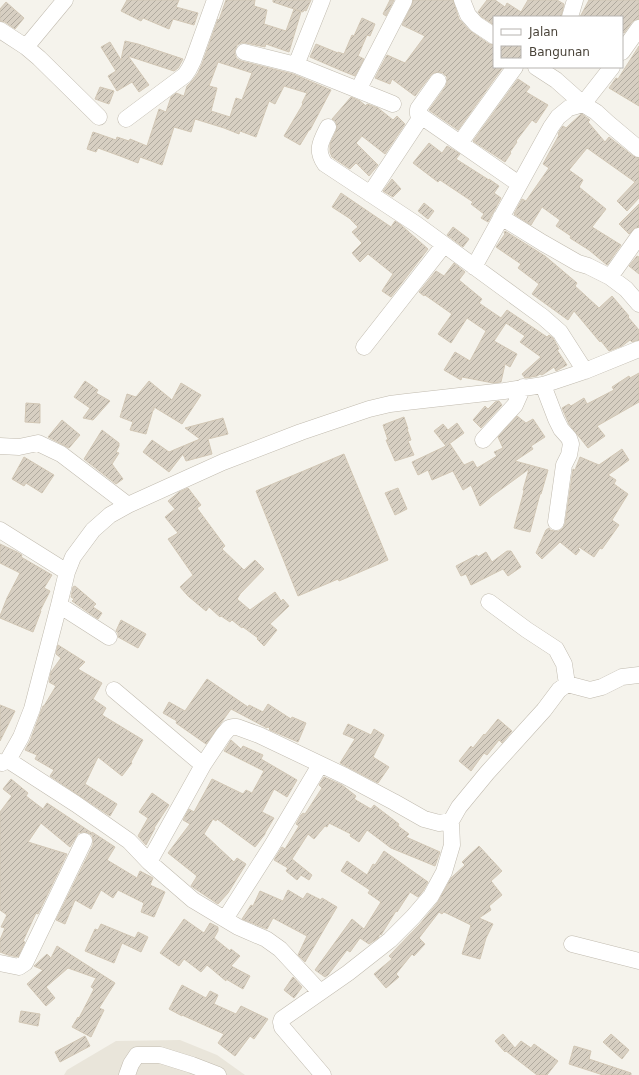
<svg xmlns="http://www.w3.org/2000/svg" width="639" height="1075" font-family="'DejaVu Sans',sans-serif">
	<defs>
		<pattern id="building-hatch" width="6" height="6" patternUnits="userSpaceOnUse"><rect width="6" height="6" fill="#d7cfc2"/><path d="M-1 1l2-2M0 6l6-6M5 7l2-2" fill="none" stroke="#b0aa9f"/></pattern>
	</defs>
	<rect width="100%" height="100%" fill="#f5f3ec"/>
	<path fill="#e9e5da" d="M180 1040 217 1055 245 1075H64L67 1070 116 1041Z"/>
	<path fill="url(#building-hatch)" stroke="#d2c7b5" fill-rule="evenodd" d="M127 0H179L176 7 198 13 194 25 173 19 169 29 143 18 141 21 121 11Z
		M226 0H255L254 6 267 10 264 24 286 31 294 9 301 12 289 52 266 44 265 47 246 43H241L237 45 235 50V55L237 59 241 61 293 74 331 90 310 130H309L300 145 284 136 303 104 302 103 307 93 284 86 275 104 269 101 256 137 240 131 239 134 224 128 195 119 191 132 174 127 162 165 140 157 138 163 120 156 98 148 96 152 87 149 93 132 116 140 117 137 129 141 130 139 147 146 159 109 166 112 171 97 176 93 184 96 187 86 193 80 198 73 202 64 218 19 219 20ZM218 62 252 73 242 100 236 98 230 117 211 111 217 88 209 86Z
		M273 0H311L306 11 304 10 303 12 273 2Z
		M390 0H394L386 16 383 14Z
		M413 0H453L459 19 469 30 489 44 494 45V67H503L458 130 429 110 446 86 447 82V77L443 73 439 72 434 73 431 75 415 96 392 79 390 84 375 78 387 55 405 63 425 36 402 25 412 5Z
		M487 0H495L505 7 507 3 521 12 528 0H557L564 4 561 17H494V25L482 17 478 12Z
		M589 0H639V19L635 20 632 22 624 33 622 31V17H580Z
		M6 2 24 18 15 29 5 22 0 21V9Z
		M362 18 375 24 370 36 367 35 358 56 364 59 355 76 340 70 310 57 316 44 338 53V52L344 54 352 35 354 36Z
		M125 41 138 44 183 59 178 68 174 71 128 56 149 85 139 92 132 82 117 91 108 76 116 71 101 47 110 42 121 60Z
		M639 46V106L609 88 616 78 618 79Z
		M518 79 530 87 526 92 548 105 536 123 532 120 516 141 517 142 510 152 511 153 505 162 473 141Z
		M100 87 114 91 109 104 95 99Z
		M351 97 360 101 366 106 367 104 378 108 393 120 397 116 405 124 385 154 362 136 356 143 378 165 369 176 356 163 350 169 332 157 330 152V144L336 131 337 127 336 122 332 119Z
		M582 114 590 120 588 122 605 142 609 137 633 156 639 158V198L627 211 617 201 635 182 587 148 569 170 583 180 579 187 606 209 592 227 621 245 607 265 589 250 570 238 571 236 556 226 560 220 542 207 531 225 514 214 522 199 526 201 549 168 543 164 559 135 558 134 560 130 563 126 566 128 580 115Z
		M429 143 442 153 447 146 460 154 456 159 489 180V179L499 186 494 193 501 198 488 222 481 218 484 214 471 204 473 202 440 180 438 182 413 163Z
		M392 179 401 189 393 197 383 191Z
		M341 193 391 227 395 221 401 225 428 249 391 297 382 291 393 274 368 254 360 262 352 253 362 243 352 232 358 227 349 218 332 207Z
		M424 203 434 211 428 219 418 211Z
		M639 204V227L635 228 629 234 619 224Z
		M453 227 469 239 463 247 447 235Z
		M505 231 545 256 577 283 575 286 599 308 612 296 629 316 628 317 639 330V340L632 342 630 340 622 346 609 351 601 341 600 342 574 311 568 320 532 294 539 284 518 268 521 264 496 247 505 234 504 233Z
		M637 256 639 257V274L629 266Z
		M454 263 465 272 459 280 482 299 479 303 501 318 507 310 547 337 549 335 553 338 559 349 557 350 567 365 556 371 554 367 542 375 540 374 537 376 525 378 522 374 541 357 520 342 525 336 506 323 494 341 517 354 510 367 505 364 501 382 493 383 462 377 461 380 444 370 455 352 470 361 486 331 467 318 451 343 438 334 452 314 425 295 424 296 419 292 436 271 444 276Z
		M639 373V402L597 426 605 436 588 448 569 424 562 408 569 404 571 406 584 398 587 404 614 390 612 387 629 376 630 378Z
		M85 381 98 390 96 393 110 401 93 420 83 418 90 408 74 397Z
		M149 381 172 400 181 383 201 395 182 424 154 407V410H153L146 434 130 430 133 422 120 417 127 394 136 397Z
		M499 401 502 405 481 428 473 420 485 406 488 409 495 402Z
		M26 403 40 404V423L25 422Z
		M517 416 526 423 533 419 545 437 531 446 533 449 515 461 548 470 541 494H540L530 532 514 528 524 491 523 490 529 469 492 496 480 506 471 485 463 490 453 471 432 480 428 470 418 475 412 462 446 446 434 431 443 424 448 430 457 423 464 433 449 444H450L464 465 473 461 477 468 497 456 494 452 503 448 498 437Z
		M404 417 408 429H407L411 440 408 441 414 455 395 461 386 440H388L383 425Z
		M223 418 228 434 208 439 212 454 186 461 183 454 169 472 143 452 152 440 169 452 200 439 185 428Z
		M62 420 80 435 69 448 48 437Z
		M102 430 119 443V446L116 452 119 453 112 464 123 479 116 484 84 459Z
		M622 449 629 460 608 475 616 480 614 484 628 494 612 520 619 525 602 549 600 548 594 557 579 547 578 548 580 550 576 555 560 542 542 559 536 553 546 530 549 528 550 530 554 531H559L563 528 565 524 573 469 575 470 580 457 599 465Z
		M344 454 388 560 339 581 338 579 298 596 256 491Z
		M24 457 54 475 42 493 26 483 24 486 12 479Z
		M188 488 201 505 197 508 225 546 222 549 244 570 255 560 264 569 240 594 237 599 250 610 275 592 281 601 283 599 289 606 270 624 277 630 264 646 257 639 258 638 243 627 242 628 232 620 230 622 221 616 220 617 209 607 206 611 188 596 180 587 193 575 168 539 178 533 165 517 175 509 168 501 179 492Z
		M398 488 407 509 395 515 385 493Z
		M0 544 17 552 22 555 21 557 52 575 44 588 50 591 40 611H41L33 632 0 618V616L7 598 20 573 0 563Z
		M507 551H511L521 567 508 576 503 569 471 585 466 574 461 576 456 566 477 555 478 557 486 552 492 562Z
		M75 586 96 604 93 607 102 613 98 619 79 606 72 601 74 599 71 597 73 587Z
		M121 620 146 634 138 648 118 637V633L116 631Z
		M58 645 85 662 78 669 102 683 93 699 106 708 102 715 143 740 131 762 132 763 122 776 98 757 85 784 117 804 110 816 50 776 54 770 35 759 37 755 25 750 30 741 43 706H44L56 686 49 682 51 672 61 658 56 654Z
		M207 679 248 707 249 705 263 712 268 704 291 719 292 717 306 723 298 742 270 730 269 729 270 728 267 727V728L231 709 206 744 176 723 177 721 163 713 169 702 185 711Z
		M0 705 15 711 0 741Z
		M498 719 512 731 502 743 499 740 487 755 484 753 471 771 459 761 471 746 473 748 484 734 485 735Z
		M348 724 371 735 374 729 384 735 373 757 389 767 378 783 340 763 355 739 343 734Z
		M231 740 241 749 243 746 263 755 261 759 297 780 287 797 274 789 262 812 274 818 265 833V834L255 847 217 819 216 821 213 819 204 834 234 862 237 858 246 864 228 893 218 904 191 886 197 876 168 853 190 824 183 820 189 809 194 812 212 779 243 794 246 790 252 793 264 771 224 751Z
		M324 777 342 785 356 796 354 799 371 809 374 805 399 824 398 826 409 834 406 837 440 852 435 866 391 848 367 830 359 842 350 836 351 834 329 823 327 827 325 826 314 839 308 834 292 859 312 875 309 880 301 875 297 880 286 871 288 868 274 860 282 847 285 849 299 826 296 824 301 815 303 813 305 814 322 788 319 785Z
		M11 779 28 793 26 796 43 809 47 803 92 833V832L115 847 107 860 137 878 140 871 153 878 150 885 165 892 154 917 141 912 144 903 118 890 113 898 101 890 91 909 75 900 65 924 56 920 93 845V840L92 835 88 833 83 832 78 833 76 837 70 847 41 823 28 842 67 854 38 914 36 913 23 941 25 942 18 957 8 955 0 952V940L5 928 1 927 7 915 0 910V812L12 796 3 789Z
		M152 793 169 805 154 828H155L146 845 138 836 148 818 139 812Z
		M479 846 502 871 491 881 502 895 489 906 491 910 479 918 493 924 486 938 480 959 462 954 471 925 444 912 442 914 439 912 419 938 425 944 414 956 412 954 396 974 399 977 386 988 374 974 392 959 389 956 420 924 438 902 451 878 465 865 462 862Z
		M384 851 428 882 423 891 418 897 410 892 397 912 396 911 381 935 380 934 378 938 369 944 360 938 350 952 347 950 328 975 325 977 315 970 352 919 364 929 381 902 368 893 370 890 341 871 347 861 367 875 373 864 375 865Z
		M288 890 303 899 307 893 321 900 322 898 337 907 305 962 298 955 307 936 273 918 267 929 242 919 251 905 253 906 260 891 283 901Z
		M184 919 204 933 210 923 218 927V931L214 938 230 951 231 949 240 956 231 966 250 976 243 989 226 979V981L207 965 201 972 184 959 179 966 160 953Z
		M101 924 135 938 138 932 148 937 141 952 122 943 114 963 85 951 95 929 98 930Z
		M57 946 115 983 99 1008 104 1010 91 1037 72 1027 78 1017 79 1018 94 989 91 987 96 978 68 968 46 987 55 998 46 1006 27 984 43 970 34 966 47 954 51 958Z
		M293 977 302 987 294 998 284 990Z
		M182 985 206 998 210 991 218 995 214 1004 236 1014 241 1006 268 1019 254 1039 250 1036 235 1056 218 1043 224 1034 182 1015V1016L169 1009Z
		M21 1011 40 1014 38 1026 19 1022Z
		M503 1034 515 1048 521 1041 531 1048 534 1044 558 1061 547 1075H537L506 1051 505 1052 495 1041Z
		M611 1034 629 1050 622 1059 603 1042Z
		M85 1036 90 1046 60 1062 55 1052Z
		M574 1046 591 1051 589 1059 631 1073V1075H603L569 1064Z"/>
	<g fill="none" stroke-linecap="round" stroke-linejoin="round">
		<defs>
			<path id="minor" d="M462 0 468 15 476 24 494 36
				M570 17 575 0
				M0 30 26 47 39 58 99 117
				M26 47 65 0
				M244 52 296 65 393 104
				M622 52 639 28
				M296 65 322 0
				M536 67 556 80 583 104 596 112 608 123 639 149
				M438 81 418 109V114L519 184
				M358 90 404 1
				M126 119 185 75 189 69 193 61 215 0
				M328 127C321 141 315 150 325 164L416 224 543 317 560 332 585 371
				M460 143 515 67
				M370 194 421 117
				M501 217 543 243 578 263 588 266 610 277 626 289 639 304
				M474 267 551 127 558 117 569 108 583 104 612 67
				M610 277 639 236
				M364 347 444 245
				M543 385 556 419 561 429 569 438 571 444 569 455 564 465 556 522
				M483 440 515 405 523 387
				M0 446 19 447 38 443 61 454 128 505
				M0 530 67 572
				M489 602 527 630 556 649 564 664 567 684
				M59 605 109 637
				M114 690 203 765
				M8 760 76 804 129 841 149 862 193 900 238 927 266 939 280 949 320 992
				M0 762 2 763 8 760 21 737 32 709 59 605 67 572 73 557 93 530 110 515 128 505 223 462 301 432 369 409 390 404 406 402 504 391 543 385 585 371 639 349
				M149 862 203 765 223 735 229 728 233 727H237L259 735 345 776 394 802 424 819 439 823 451 821
				M225 919 271 847 320 765
				M572 944 639 961
				M0 963 19 967 25 963 84 841
				M127 1075 131 1064 137 1055H160L192 1065 218 1075
				M323 1075 282 1027 281 1022 282 1019 348 973 390 940 413 917 431 896 444 872 452 845 451 821 459 807 487 773 544 710 559 690 567 684 590 690 602 687 622 677 639 675"/>
		</defs>
		<use href="#minor" stroke="#c1bbaf" stroke-width="17"/>
		<use href="#minor" stroke="#fff" stroke-width="16"/>
	</g>
	<rect x="493" y="16" width="130" height="52" fill="#ffffff" stroke="#b7b4b0"/>
	<rect x="501" y="29" width="20" height="6" fill="#ffffff" stroke="#b7b4b0"/>
	<text x="529" y="36" font-size="12" fill="#4a443a">Jalan</text>
	<rect x="501" y="46" width="20" height="12" fill="url(#building-hatch)" stroke="#b7b4b0"/>
	<text x="529" y="56" font-size="12" fill="#4a443a">Bangunan</text>
</svg>
